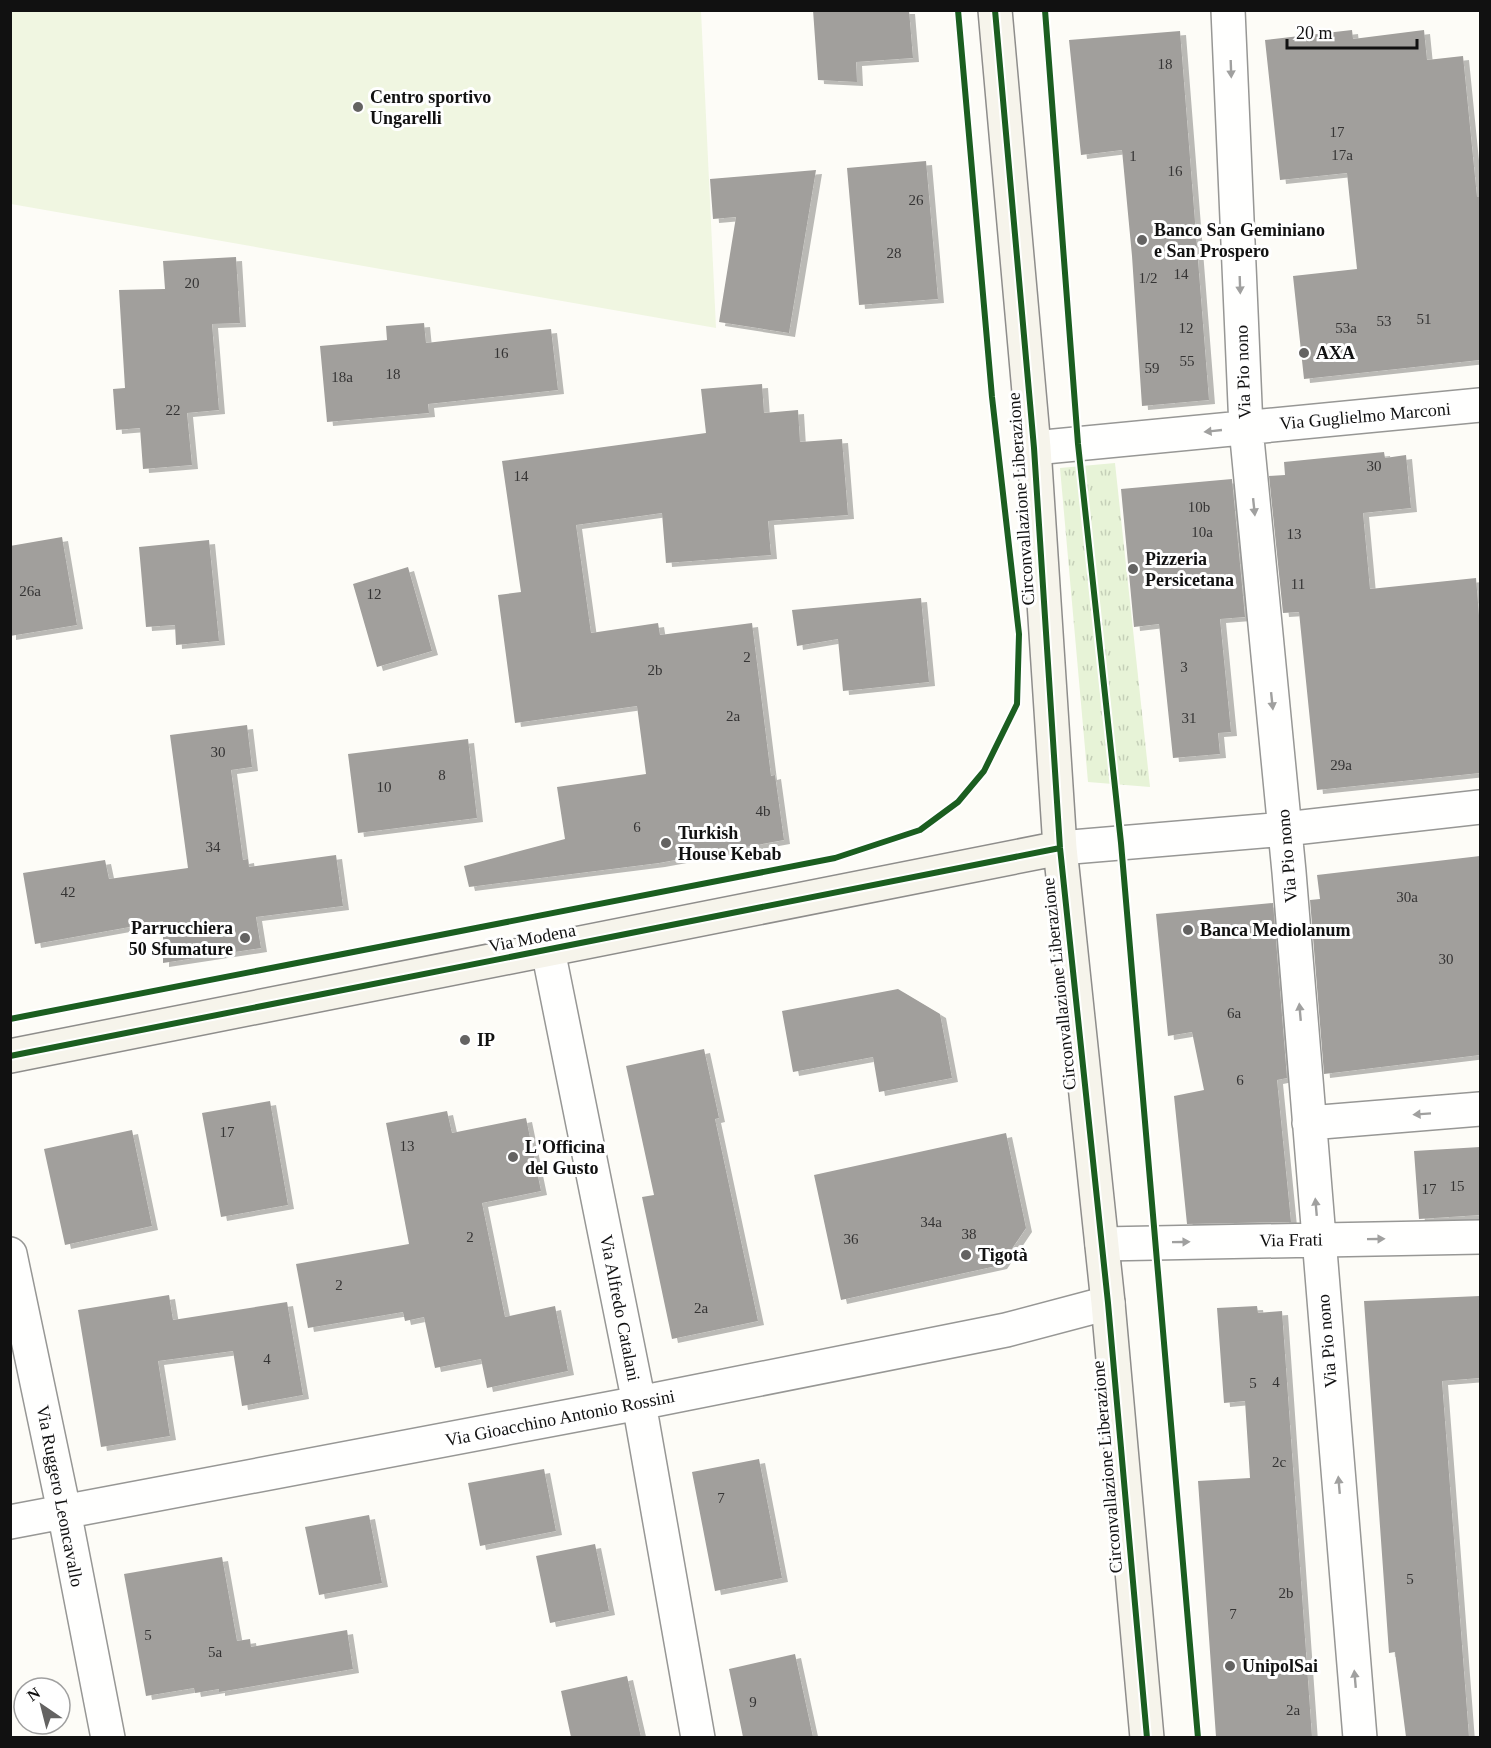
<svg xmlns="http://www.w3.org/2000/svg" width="1491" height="1748" font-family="Georgia,serif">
	<defs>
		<pattern id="grass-tufts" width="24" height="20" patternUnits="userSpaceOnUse" patternTransform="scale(1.5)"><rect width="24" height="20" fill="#e7f3d7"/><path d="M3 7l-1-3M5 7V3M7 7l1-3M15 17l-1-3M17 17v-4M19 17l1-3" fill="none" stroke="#c5cfb8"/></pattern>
		<filter id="shadow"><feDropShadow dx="6" dy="4" stdDeviation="0" flood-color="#0004"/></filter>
	</defs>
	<rect width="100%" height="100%" fill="#fdfcf7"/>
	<path fill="url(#grass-tufts)" d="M1115 463 1150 787 1088 782 1060 468Z"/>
	<path fill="#f0f6e1" d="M10 11H701L716 328 11 204Z"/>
	<path fill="#a19f9c" filter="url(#shadow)" d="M813 10H909L913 58 856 62 857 82 818 80Z
		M1352 30 1353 39 1424 30 1427 60 1463 56 1477 197H1480V360L1304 379 1293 276 1357 269 1347 173 1280 180 1265 40Z
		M1180 31 1209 400 1142 406 1132 256 1122 150 1081 155 1069 40Z
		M926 161 938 299 859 305 847 168Z
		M816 170 789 333 719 322 736 217 713 219 710 179Z
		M236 257 240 323 212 324 219 410 187 413 192 465 143 469 140 428 116 430 113 389 125 388 119 290 165 289 163 261Z
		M424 323 426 343 551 329 558 390 428 404 429 413 327 422 320 346 387 340 386 326Z
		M762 384 764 413 798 410 800 442 842 439 848 515 768 521 771 555 666 563 662 513 576 525 591 633 658 623 660 635 752 623 771 776 775 775 784 840 659 863 469 887 464 866 565 839 557 787 646 774 637 706 515 723 498 595 521 592 502 461 706 433 701 389Z
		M1384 452 1385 458 1406 455 1411 508 1363 513 1370 589 1476 578 1480 628V773L1317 790 1299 612 1283 613 1269 476 1285 475 1284 462Z
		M1232 479 1245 617 1220 619 1231 732 1218 733 1220 754 1173 758 1159 624 1134 627 1121 489Z
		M62 537 77 625 10 636V546Z
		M209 540 219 641 176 645 175 625 146 627 139 547Z
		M408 567 432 651 377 667 353 584Z
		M921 598 929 682 843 691 838 639 797 646 792 610Z
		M247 725 252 767 231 770 243 860 248 859 249 867 336 855 343 906 256 917 261 948 163 963V921L35 944 23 873 105 860 109 879 188 868 170 735Z
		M468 739 477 818 358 833 348 754Z
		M1480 856V1055L1324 1074 1310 900 1320 899 1317 875Z
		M1273 903 1287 1078 1277 1080 1291 1222 1187 1224 1174 1096 1204 1090 1192 1032 1168 1036 1156 914Z
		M898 989 940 1014 952 1078 879 1092 873 1057 793 1072 782 1011Z
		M704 1049 719 1118 715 1119 758 1321 672 1339 642 1197 654 1195 626 1066Z
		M270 1101 288 1205 221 1217 202 1113Z
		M447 1111 452 1133 526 1118 541 1191 482 1203 505 1317 555 1306 568 1371 487 1388 481 1359 435 1368 424 1317 405 1321 403 1312 308 1328 296 1264 409 1244 386 1123Z
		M132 1130 152 1226 65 1245 44 1149Z
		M1006 1133 1026 1228 1001 1265 841 1300 814 1175Z
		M1480 1147V1215L1419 1219 1414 1151Z
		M169 1295 173 1320 287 1302 303 1395 242 1406 233 1351 158 1361 170 1436 101 1447 78 1310Z
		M1480 1296V1378L1442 1381 1469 1737H1406L1395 1652 1389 1653 1364 1301Z
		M1257 1306 1258 1313 1282 1311 1312 1737H1216L1198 1481 1250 1478 1245 1401 1224 1403 1217 1308Z
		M759 1459 782 1578 715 1591 692 1472Z
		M544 1469 556 1531 480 1546 468 1483Z
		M369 1515 382 1583 319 1595 305 1527Z
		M595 1544 609 1611 550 1623 536 1556Z
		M222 1557 237 1641 250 1639 251 1647 347 1630 353 1669 219 1692V1689L195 1693 194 1688 146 1696 124 1574Z
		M795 1654 813 1737H743L729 1669Z
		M627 1676 641 1737H571L561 1691Z"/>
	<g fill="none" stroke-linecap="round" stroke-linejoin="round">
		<defs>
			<path id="street" d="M1228 10 1246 428 1289 872 1360 1738
				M1034 448 1480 405
				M1060 848 1285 829 1480 807
				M548 950 639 1403 698 1738
				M1309 1123 1480 1109
				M1102 1244 1480 1237
				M10 1254 64 1511 108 1738
				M10 1522 639 1403 1006 1330 1108 1303"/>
			<path id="secondary" d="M995 10 1034 448 1060 848 1108 1303 1147 1738
				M10 1056 1060 848"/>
		</defs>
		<use href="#street" stroke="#979795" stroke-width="36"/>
		<use href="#secondary" stroke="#8e8d8b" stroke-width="36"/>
		<use href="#street" stroke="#fffffe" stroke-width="33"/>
		<use href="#secondary" stroke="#f6f4eb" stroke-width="33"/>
		<defs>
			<path id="cycleway" d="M995 10 1034 448 1060 848 1108 1303 1147 1738
				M1045 10 1078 444 1121 843 1198 1738
				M10 1019 835 858 920 830 958 802 984 771 1017 704 1019 634 992 397 958 10
				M10 1056 1060 848"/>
		</defs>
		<use href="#cycleway" stroke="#fff" stroke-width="10"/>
		<use href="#cycleway" stroke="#1b5e20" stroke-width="6"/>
	</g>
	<defs><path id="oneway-solid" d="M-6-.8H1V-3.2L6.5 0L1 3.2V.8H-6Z" transform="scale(1.5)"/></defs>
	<g fill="#a0a09f">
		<use href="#oneway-solid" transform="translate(1231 69) rotate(88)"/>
		<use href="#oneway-solid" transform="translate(1240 285) rotate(88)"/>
		<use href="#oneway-solid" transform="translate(1213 431) rotate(174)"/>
		<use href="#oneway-solid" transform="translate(1254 507) rotate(84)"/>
		<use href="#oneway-solid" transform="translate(1272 701) rotate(84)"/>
		<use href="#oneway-solid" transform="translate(1300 1012) rotate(-95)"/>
		<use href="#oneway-solid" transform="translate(1422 1114) rotate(176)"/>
		<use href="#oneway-solid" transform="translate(1316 1207) rotate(-95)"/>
		<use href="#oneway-solid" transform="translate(1376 1239) rotate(-1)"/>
		<use href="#oneway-solid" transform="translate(1181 1242) rotate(-1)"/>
		<use href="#oneway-solid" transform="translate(1339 1485) rotate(-95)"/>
		<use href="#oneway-solid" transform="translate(1355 1679) rotate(-95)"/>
	</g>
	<g fill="#646362" stroke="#fff" stroke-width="2">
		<circle cx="358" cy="107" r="6"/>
		<circle cx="1142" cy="240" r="6"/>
		<circle cx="1304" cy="353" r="6"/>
		<circle cx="1133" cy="569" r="6"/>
		<circle cx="666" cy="843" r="6"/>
		<circle cx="1188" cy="930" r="6"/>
		<circle cx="245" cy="938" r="6"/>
		<circle cx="465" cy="1040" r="6"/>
		<circle cx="513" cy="1157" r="6"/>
		<circle cx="966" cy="1255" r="6"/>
		<circle cx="1230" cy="1666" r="6"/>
	</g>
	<g text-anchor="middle" stroke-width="6" stroke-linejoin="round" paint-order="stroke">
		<g font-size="15" fill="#353434">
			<text x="1165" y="69">18</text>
			<text x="1337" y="137">17</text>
			<text x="1342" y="160">17a</text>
			<text x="1133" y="161">1</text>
			<text x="1175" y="176">16</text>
			<text x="916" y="205">26</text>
			<text x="894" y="258">28</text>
			<text x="1181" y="279">14</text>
			<text x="1148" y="283">1/2</text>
			<text x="192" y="288">20</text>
			<text x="1424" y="324">51</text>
			<text x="1384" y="326">53</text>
			<text x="1186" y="333">12</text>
			<text x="1346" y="333">53a</text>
			<text x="501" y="358">16</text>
			<text x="1187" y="366">55</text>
			<text x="1152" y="373">59</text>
			<text x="393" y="379">18</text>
			<text x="342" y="382">18a</text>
			<text x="173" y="415">22</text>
			<text x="1374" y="471">30</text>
			<text x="521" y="481">14</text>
			<text x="1199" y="512">10b</text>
			<text x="1202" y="537">10a</text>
			<text x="1294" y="539">13</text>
			<text x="1298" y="589">11</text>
			<text x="30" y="596">26a</text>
			<text x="374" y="599">12</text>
			<text x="747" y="662">2</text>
			<text x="1184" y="672">3</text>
			<text x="655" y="675">2b</text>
			<text x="733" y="721">2a</text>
			<text x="1189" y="723">31</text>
			<text x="218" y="757">30</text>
			<text x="1341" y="770">29a</text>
			<text x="442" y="780">8</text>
			<text x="384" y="792">10</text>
			<text x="763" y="816">4b</text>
			<text x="637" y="832">6</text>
			<text x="213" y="852">34</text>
			<text x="68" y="897">42</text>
			<text x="1407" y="902">30a</text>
			<text x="1446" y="964">30</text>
			<text x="1234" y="1018">6a</text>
			<text x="1240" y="1085">6</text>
			<text x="227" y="1137">17</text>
			<text x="407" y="1151">13</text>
			<text x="1457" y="1191">15</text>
			<text x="1429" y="1194">17</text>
			<text x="931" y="1227">34a</text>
			<text x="969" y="1239">38</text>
			<text x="470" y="1242">2</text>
			<text x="851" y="1244">36</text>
			<text x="339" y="1290">2</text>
			<text x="701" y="1313">2a</text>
			<text x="267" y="1364">4</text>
			<text x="1276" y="1387">4</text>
			<text x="1253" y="1388">5</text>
			<text x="1279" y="1467">2c</text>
			<text x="721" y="1503">7</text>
			<text x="1410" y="1584">5</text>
			<text x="1286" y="1598">2b</text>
			<text x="1233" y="1619">7</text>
			<text x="148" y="1640">5</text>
			<text x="215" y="1657">5a</text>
			<text x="753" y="1707">9</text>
			<text x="1293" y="1715">2a</text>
		</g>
		<g font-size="18" font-weight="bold" fill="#111" stroke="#fff" text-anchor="start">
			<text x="370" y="103">Centro sportivo<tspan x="370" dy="21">Ungarelli</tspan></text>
			<text x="1154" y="236">Banco San Geminiano<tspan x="1154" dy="21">e San Prospero</tspan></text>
			<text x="1316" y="359">AXA</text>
			<text x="1145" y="565">Pizzeria<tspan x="1145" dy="21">Persicetana</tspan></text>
			<text x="678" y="839">Turkish<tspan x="678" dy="21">House Kebab</tspan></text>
			<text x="233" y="934" text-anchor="end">Parrucchiera<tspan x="233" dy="21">50 Sfumature</tspan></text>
			<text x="1200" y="936">Banca Mediolanum</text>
			<text x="477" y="1046">IP</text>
			<text x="525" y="1153">L'Officina<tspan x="525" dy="21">del Gusto</tspan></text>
			<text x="978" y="1261">Tigotà</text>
			<text x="1242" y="1672">UnipolSai</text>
		</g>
		<g font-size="18" fill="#111" stroke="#fff">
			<text transform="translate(1243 372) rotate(-92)" y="6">Via Pio nono</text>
			<text transform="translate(1365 416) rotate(-5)" y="6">Via Guglielmo Marconi</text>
			<text transform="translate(1021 499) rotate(-94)" y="6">Circonvallazione Liberazione</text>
			<text transform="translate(1287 856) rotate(-95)" y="6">Via Pio nono</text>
			<text transform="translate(532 938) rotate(-11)" y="6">Via Modena</text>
			<text transform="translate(1059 984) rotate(-96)" y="6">Circonvallazione Liberazione</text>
			<text transform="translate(1291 1240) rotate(-1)" y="6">Via Frati</text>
			<text transform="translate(620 1308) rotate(79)" y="6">Via Alfredo Catalani</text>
			<text transform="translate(1327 1341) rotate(-95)" y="6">Via Pio nono</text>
			<text transform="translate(560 1418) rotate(-11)" y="6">Via Gioacchino Antonio Rossini</text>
			<text transform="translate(1107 1467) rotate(-95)" y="6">Circonvallazione Liberazione</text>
			<text transform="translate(60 1496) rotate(79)" y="6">Via Ruggero Leoncavallo</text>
		</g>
	</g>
	<rect width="1491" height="1748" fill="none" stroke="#111111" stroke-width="24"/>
	<g transform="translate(42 1706) rotate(325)"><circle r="28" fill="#ffffff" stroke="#a0a0a0" stroke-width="1.5"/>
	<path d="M0-4.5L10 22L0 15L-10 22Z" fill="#646362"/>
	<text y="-9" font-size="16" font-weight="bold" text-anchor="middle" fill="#111111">N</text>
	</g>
	<path d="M1287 39v9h130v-9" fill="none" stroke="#111111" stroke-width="3"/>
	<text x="1296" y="39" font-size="18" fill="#111111" stroke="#ffffff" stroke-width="4.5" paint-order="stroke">20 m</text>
</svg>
